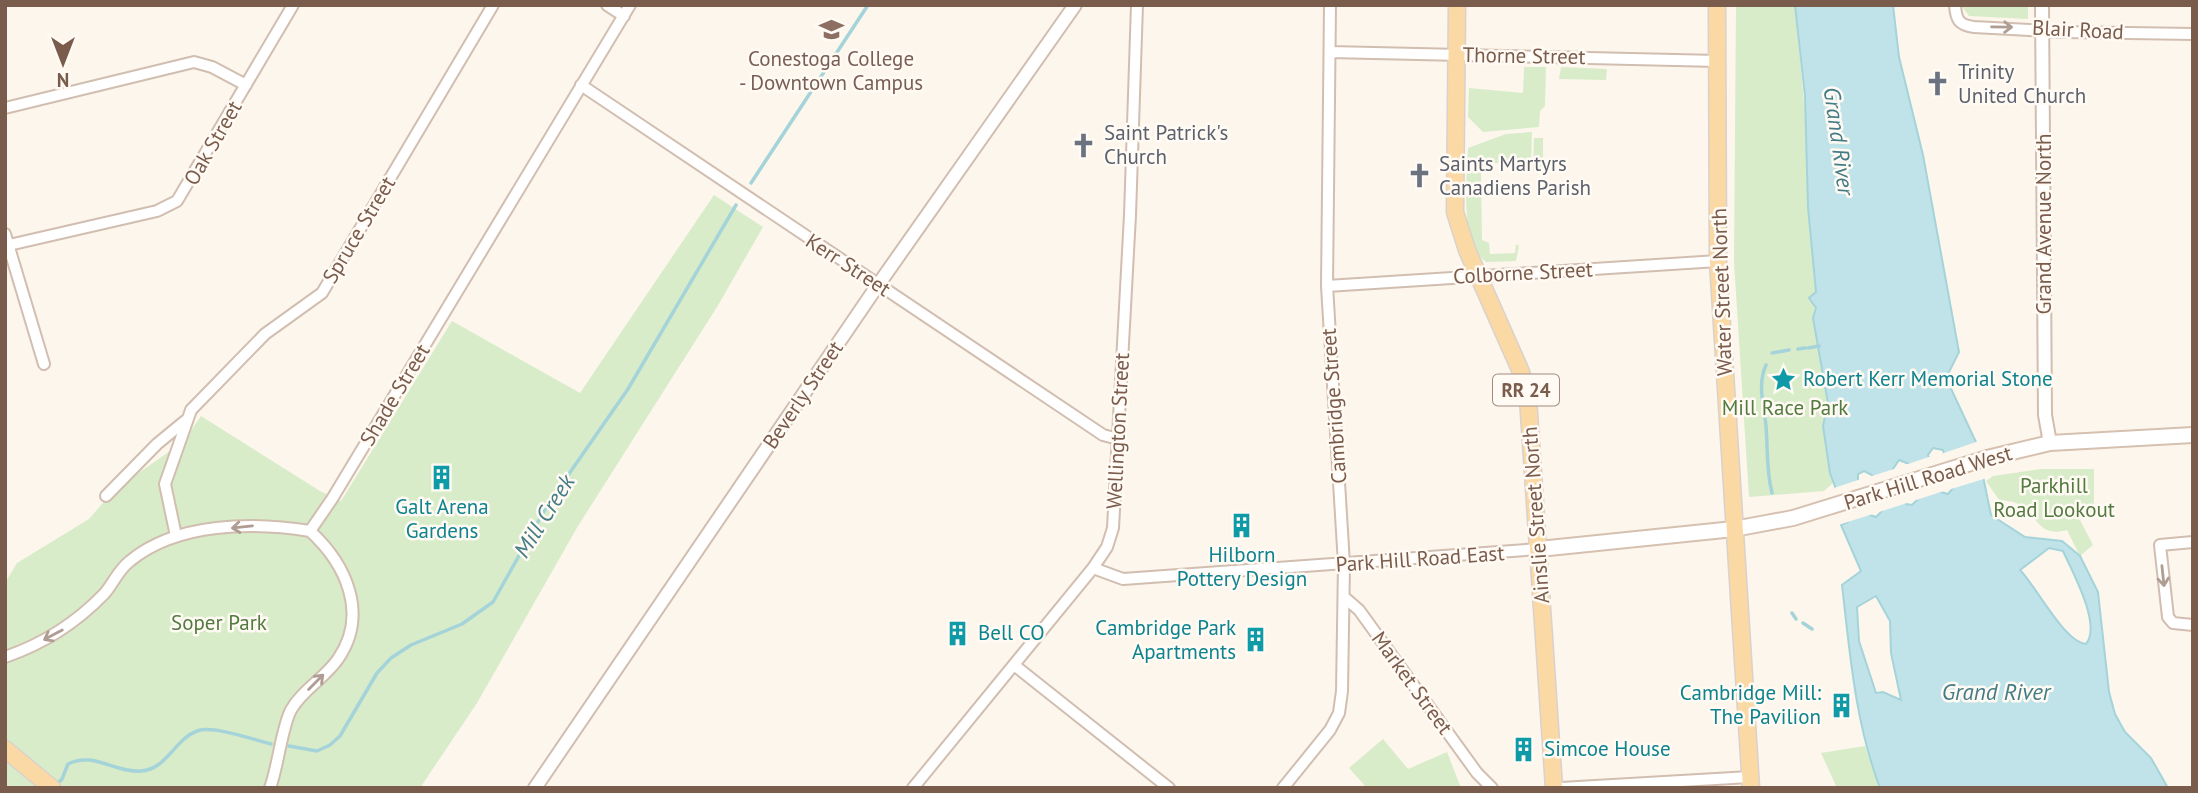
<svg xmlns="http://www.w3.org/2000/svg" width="2198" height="793" font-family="'PT Sans',sans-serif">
	<rect width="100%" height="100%" fill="#fdf6ec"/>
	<path fill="#d8ecc9" d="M1736 5H1795L1808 145V207L1816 269V292L1812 301 1816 313 1813 319 1828 403 1823 426 1834 482 1824 491 1749 497 1734 262Z
		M1961 5H2028V19L1969 16Z
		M1524 67H1546L1545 106 1540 111 1539 127 1483 132 1468 117 1469 88 1523 93Z
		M1561 67 1607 69 1606 80 1559 79Z
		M1532 132 1531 163H1491L1490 170 1481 172 1482 240 1489 243 1490 254 1515 253 1516 244 1519 246 1516 261 1486 262C1459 243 1467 178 1468 148L1506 134Z
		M1534 138H1543V172L1533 170Z
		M714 195 763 227 717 307 578 526 477 703 420 788H5V583L17 563 89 519 114 490 183 442 201 416 320 491 341 501 452 321 580 393Z
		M2041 469H2094V516L2079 518 2093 545 2080 556 2067 530C2036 539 2038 512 2016 503 2012 501 2004 501 1999 500L1986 481 1993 476Z
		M1383 739 1408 769 1447 752 1461 788H1367L1349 768Z
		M1865 746 1879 788H1837L1821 753Z"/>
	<path fill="#bfe3e8" stroke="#a5d3da" stroke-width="2" fill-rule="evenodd" d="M1795 5H1893L1899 57 1923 155 1959 352 1946 378 1976 442 1991 515 2025 537 2062 541 2080 556 2098 592 2109 692 2115 714 2125 732 2151 758 2168 788H1880C1855 722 1850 654 1842 585L1861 571 1841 525 1848 522 1830 473 1823 426 1828 403 1813 318 1816 308 1809 298 1816 292 1808 207 1805 96ZM1933 448 1943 450 1953 488 1948 494 1941 492 1928 455ZM1899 460 1909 464 1918 499 1912 505 1906 504 1893 469ZM1864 471 1872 475 1882 511 1876 517 1870 515 1858 480V474ZM2049 548 2063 551C2072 571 2102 625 2086 644 2064 642 2036 586 2020 570ZM1876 596 1890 621 1891 653 1901 700 1883 692 1876 693 1859 641 1857 607Z"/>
	<path fill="#fdf6ec" d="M1979 441 1987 478 1948 490 1941 454Z
		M1932 456 1944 490H1947L1876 513 1869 477 1897 468 1911 501 1914 499 1905 465Z
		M1861 479 1876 513 1838 525 1844 521 1834 488Z"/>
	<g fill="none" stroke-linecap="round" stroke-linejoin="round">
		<path stroke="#a5d3da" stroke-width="3.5" d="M751 183 868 5
			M1808 348 1819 346
			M1798 349 1805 348
			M1772 353 1789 350
			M1766 365C1757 385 1764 405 1766 426 1768 451 1766 469 1772 493
			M1792 613 1796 619
			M1803 623 1812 629
			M289 746 317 751 330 745 340 736 377 673 391 658 411 645 462 624 493 602 548 504 628 389 736 205
			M55 786 62 779 68 764C93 751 115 773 141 771 166 770 175 739 197 731 213 725 254 740 271 744"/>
		<defs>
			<path id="minor" d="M607 5 624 16
				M1955 5C1956 20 1959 25 1974 27L2064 32 2193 34
				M1330 52 1718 61
				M581 85 1103 435 1118 439
				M5 108 194 62 212 67 246 85
				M5 234 44 364
				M9 245 157 211 177 201 293 5
				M1327 286 1718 261
				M106 496 157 444 185 421
				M310 531 332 499 630 5
				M176 536 165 484 191 410 265 334 322 293 493 5
				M2193 542 2160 545 2168 617 2173 623 2193 625
				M1093 568 1123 579 1539 549
				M1344 597 1359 610 1477 773 1492 788
				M5 657C43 644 76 623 104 594 113 584 118 570 130 561 177 522 253 522 310 531
				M1014 665 1169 788
				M270 788C278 767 282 726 291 710 302 690 325 678 338 659 369 614 346 564 310 531
				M913 788 1093 568 1107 547 1113 528 1130 215 1137 5
				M1283 788 1330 730 1339 713 1342 691 1344 564 1327 286 1330 5
				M1561 788 1750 777"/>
			<path id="tertiary" d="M2042 5 2045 415 2050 443
				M535 788 871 295 1075 5"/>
			<path id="secondary" d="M1539 549 1734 529 1793 518 1987 458 2050 443 2193 435"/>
			<path id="primary" d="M1457 5 1455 212 1467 250 1521 372 1528 398 1554 788
				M1717 5 1718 261 1751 788
				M5 749 52 788"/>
		</defs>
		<use href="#minor" stroke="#d1beb0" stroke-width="14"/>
		<use href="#tertiary" stroke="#d1beb0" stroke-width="16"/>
		<use href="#secondary" stroke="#d6c0b0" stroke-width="18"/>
		<use href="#primary" stroke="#dad1cd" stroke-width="19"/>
		<use href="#minor" stroke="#fff" stroke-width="10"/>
		<use href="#tertiary" stroke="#fff" stroke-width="12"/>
		<use href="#secondary" stroke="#fff" stroke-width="14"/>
		<use href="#primary" stroke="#fbd9a5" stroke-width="16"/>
	</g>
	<defs><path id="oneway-shaft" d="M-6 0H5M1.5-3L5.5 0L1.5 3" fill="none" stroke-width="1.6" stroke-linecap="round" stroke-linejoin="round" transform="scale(1.75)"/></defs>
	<g stroke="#af9d94">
		<use href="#oneway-shaft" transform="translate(2002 27) rotate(1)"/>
		<use href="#oneway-shaft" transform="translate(242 527) rotate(174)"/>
		<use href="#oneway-shaft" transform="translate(2163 576) rotate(84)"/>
		<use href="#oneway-shaft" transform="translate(53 635) rotate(152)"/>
		<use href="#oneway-shaft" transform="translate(316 682) rotate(-45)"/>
	</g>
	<defs>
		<symbol id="university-bare" viewBox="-9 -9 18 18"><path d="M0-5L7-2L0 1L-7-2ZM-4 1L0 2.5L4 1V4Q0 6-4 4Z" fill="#8d6e63" stroke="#fffaf3" stroke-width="2.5" paint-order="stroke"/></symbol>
		<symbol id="church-bare" viewBox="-9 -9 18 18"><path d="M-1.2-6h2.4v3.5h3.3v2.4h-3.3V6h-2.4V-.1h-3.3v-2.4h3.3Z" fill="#6b7280" stroke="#fffaf3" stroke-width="2.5" paint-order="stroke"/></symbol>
		<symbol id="sight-bare" viewBox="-9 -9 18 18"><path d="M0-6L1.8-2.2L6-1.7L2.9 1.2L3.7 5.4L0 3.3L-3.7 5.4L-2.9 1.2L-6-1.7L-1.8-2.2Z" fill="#0f9aa8" stroke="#fffaf3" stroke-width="2.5" paint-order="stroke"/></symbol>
		<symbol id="building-bare" viewBox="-9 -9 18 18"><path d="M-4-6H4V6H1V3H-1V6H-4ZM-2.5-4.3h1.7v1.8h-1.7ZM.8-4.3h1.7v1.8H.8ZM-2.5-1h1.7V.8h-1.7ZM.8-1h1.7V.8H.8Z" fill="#0f9aa8" stroke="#fffaf3" stroke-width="2.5" paint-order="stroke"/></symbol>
	</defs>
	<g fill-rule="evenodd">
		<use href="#university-bare" x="814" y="12" width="35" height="35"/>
		<use href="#church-bare" x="1920" y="66" width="35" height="35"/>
		<use href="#church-bare" x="1066" y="128" width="35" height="35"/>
		<use href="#church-bare" x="1402" y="158" width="35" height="35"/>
		<use href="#sight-bare" x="1766" y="362" width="35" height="35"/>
		<use href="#building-bare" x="424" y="460" width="35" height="35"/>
		<use href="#building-bare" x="1224" y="508" width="35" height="35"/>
		<use href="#building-bare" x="940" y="616" width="35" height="35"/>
		<use href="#building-bare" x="1238" y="622" width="35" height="35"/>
		<use href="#building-bare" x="1824" y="688" width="35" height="35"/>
		<use href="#building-bare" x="1506" y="732" width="35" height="35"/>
	</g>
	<g text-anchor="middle" stroke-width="5" stroke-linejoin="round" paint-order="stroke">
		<rect fill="#fffaf3" stroke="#a28b7f" stroke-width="2" x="1493" y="374.5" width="66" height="31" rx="5"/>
		<g font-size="19" font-weight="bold" fill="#7a5c4d">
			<text x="1526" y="397">RR 24</text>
		</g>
		<g font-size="21" fill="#7a5c4d" stroke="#fffaf3">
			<text transform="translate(2078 30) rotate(3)" y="7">Blair Road</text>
			<text transform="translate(1524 56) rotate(1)" y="7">Thorne Street</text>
			<text transform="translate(213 143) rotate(-60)" y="7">Oak Street</text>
			<text transform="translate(2044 224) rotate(-90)" y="7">Grand Avenue North</text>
			<text transform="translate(359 230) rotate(-59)" y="7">Spruce Street</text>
			<text transform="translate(848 265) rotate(33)" y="7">Kerr Street</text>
			<text transform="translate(1523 273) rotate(-3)" y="7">Colborne Street</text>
			<text transform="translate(1722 292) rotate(-92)" y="7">Water Street North</text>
			<text transform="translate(395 395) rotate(-59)" y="7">Shade Street</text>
			<text transform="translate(803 395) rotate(-56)" y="7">Beverly Street</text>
			<text transform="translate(1334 406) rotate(-94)" y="7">Cambridge Street</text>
			<text transform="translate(1118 431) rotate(-87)" y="7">Wellington Street</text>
			<text transform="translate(1928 478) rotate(-17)" y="7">Park Hill Road West</text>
			<text transform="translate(1536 515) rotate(-94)" y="7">Ainslie Street North</text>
			<text transform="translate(1420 559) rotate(-4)" y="7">Park Hill Road East</text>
			<text transform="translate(1412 683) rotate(54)" y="7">Market Street</text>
		</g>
		<g font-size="21" fill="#785e54" stroke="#fffaf3">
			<text x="831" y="66">Conestoga College<tspan x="831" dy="24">- Downtown Campus</tspan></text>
		</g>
		<g font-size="21" fill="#5b616d" stroke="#fffaf3" text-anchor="start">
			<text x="1958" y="79">Trinity<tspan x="1958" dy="24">United Church</tspan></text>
			<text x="1104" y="140">Saint Patrick's<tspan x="1104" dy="24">Church</tspan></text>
			<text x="1439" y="171">Saints Martyrs<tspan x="1439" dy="24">Canadiens Parish</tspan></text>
		</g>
		<g font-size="21" fill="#0d838f" stroke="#fffaf3" text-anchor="start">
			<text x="1803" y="386">Robert Kerr Memorial Stone</text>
			<text x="442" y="514" text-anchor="middle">Galt Arena<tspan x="442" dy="24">Gardens</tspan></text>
			<text x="1242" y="562" text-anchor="middle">Hilborn<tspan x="1242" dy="24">Pottery Design</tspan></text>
			<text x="1236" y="635" text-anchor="end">Cambridge Park<tspan x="1236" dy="24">Apartments</tspan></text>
			<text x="978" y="640">Bell CO</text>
			<text x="1821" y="700" text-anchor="end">Cambridge Mill:<tspan x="1821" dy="24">The Pavilion</tspan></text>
			<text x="1544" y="756">Simcoe House</text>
		</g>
		<g font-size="21" fill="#537a41" stroke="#fffaf3">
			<text x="1785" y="415">Mill Race Park</text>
			<text x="2054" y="493">Parkhill<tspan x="2054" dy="24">Road Lookout</tspan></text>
			<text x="219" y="630">Soper Park</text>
		</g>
		<g font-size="23" font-style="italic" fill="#437c86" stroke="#fffaf3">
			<text transform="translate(1839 141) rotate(82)" y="8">Grand River</text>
			<text transform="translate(544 516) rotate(-58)" y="8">Mill Creek</text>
			<text x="1996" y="700">Grand River</text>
		</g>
	</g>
	<rect width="2198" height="793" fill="none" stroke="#7a5c4d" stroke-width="14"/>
	<g transform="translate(63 63) rotate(180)" stroke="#fffaf3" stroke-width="5" paint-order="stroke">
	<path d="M0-5L12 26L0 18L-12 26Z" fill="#7a5c4d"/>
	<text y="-10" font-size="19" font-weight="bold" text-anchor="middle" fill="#7a5c4d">N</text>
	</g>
</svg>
